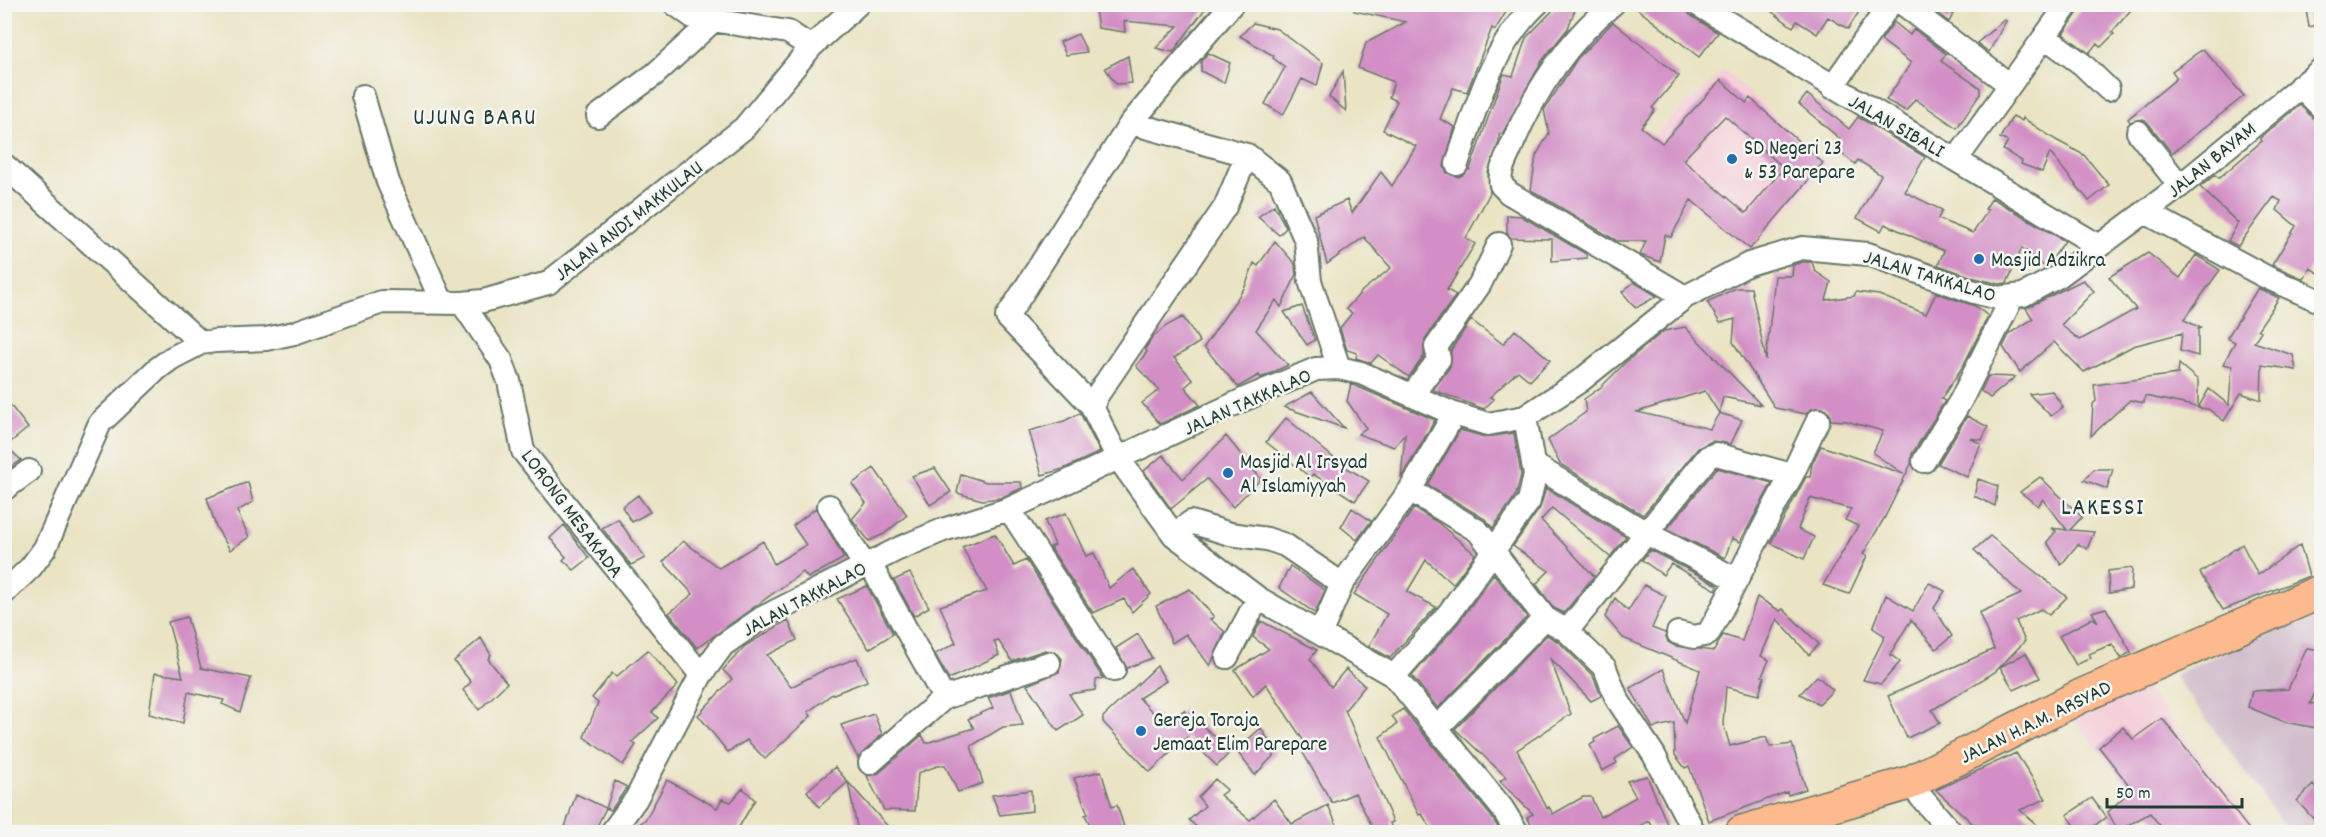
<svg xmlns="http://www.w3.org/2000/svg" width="2326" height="837" font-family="Dekko,sans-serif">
	<rect width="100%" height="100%" fill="#f6f6f2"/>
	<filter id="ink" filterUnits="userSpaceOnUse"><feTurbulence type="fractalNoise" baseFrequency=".0167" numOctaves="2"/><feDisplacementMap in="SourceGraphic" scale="12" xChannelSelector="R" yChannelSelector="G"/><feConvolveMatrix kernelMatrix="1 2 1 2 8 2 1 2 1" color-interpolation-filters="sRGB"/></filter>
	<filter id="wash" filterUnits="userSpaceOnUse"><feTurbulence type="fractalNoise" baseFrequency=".008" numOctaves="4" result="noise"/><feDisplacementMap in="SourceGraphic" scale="24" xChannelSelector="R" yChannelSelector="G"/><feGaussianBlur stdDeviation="1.35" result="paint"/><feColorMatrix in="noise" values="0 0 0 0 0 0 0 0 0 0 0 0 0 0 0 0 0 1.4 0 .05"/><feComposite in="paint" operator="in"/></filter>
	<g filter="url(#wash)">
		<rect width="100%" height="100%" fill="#eae4c4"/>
		<path fill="#f5cfd9" d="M1724 70 1829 164 1750 254 1633 154Z
			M2143 686 2262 832H2164L2073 718Z"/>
		<path fill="#d1bdcb" d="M2321 608V832H2289L2174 675Z"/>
		<g id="blocks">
			<path fill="#d28ec5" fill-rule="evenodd" d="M1094 4H1198L1197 7 1200 5 1205 9 1173 52 1156 48 1178 26 1124 21 1125 32 1098 28Z
				M1355 4H1511L1495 30 1492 28 1467 92 1453 88 1440 119 1455 127 1444 166 1447 173 1459 177 1470 169 1500 84 1504 74 1513 76 1526 38 1559 4H1577L1568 28 1542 61 1502 134H1499V142L1488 172 1490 193 1466 238 1475 244 1447 290 1456 295 1425 339 1424 356 1409 377 1378 355 1371 363 1356 358 1357 353 1347 350 1340 328 1352 313 1346 309 1363 290 1391 268 1364 237 1327 264 1314 215 1347 200 1352 213 1381 172 1392 186 1416 146 1383 130 1397 101 1389 97 1394 82 1358 68 1366 43 1406 22 1354 11Z
				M1631 4H1684L1690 15 1718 33 1699 57Z
				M1761 4H1864L1848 29 1828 17 1817 34 1797 21 1793 27Z
				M1936 4H1958L1949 22 1932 9Z
				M2084 4H2136L2112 32 2114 34 2101 47 2097 43 2089 53 2063 34Z
				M2305 4H2322V24L2309 27Z
				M2004 20 2006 21 1989 52 1977 43Z
				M1613 22 1679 76 1652 108 1655 110 1641 127 1662 143 1721 80 1746 103 1750 98 1823 163 1750 249 1691 200 1671 237 1665 235 1660 262 1640 255 1646 241H1617L1531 190 1536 156 1549 133 1544 110 1577 59ZM1725 116 1784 168 1746 213 1683 160Z
				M1894 22 1910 35 1914 29 1936 46 1946 54 1941 61 1980 88V94L1957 128 1915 99 1906 111 1886 100 1911 63 1881 40Z
				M1253 23 1277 29 1323 63 1317 86 1302 79 1283 115 1265 104 1285 67 1273 58 1274 56 1240 36Z
				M1078 34 1087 52 1066 55 1060 42Z
				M2203 49 2244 96 2172 153 2148 123 2143 119 2130 122 2128 119 2177 78 2172 71Z
				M1208 53 1230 63 1224 83 1201 71V61Z
				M1128 56 1132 83 1116 84 1105 68Z
				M1343 71 1346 111 1329 97Z
				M1807 94 1849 129 1858 117 1925 157 1905 192 1942 210 1938 219 1973 233 1988 210 1985 209 1992 198 2065 241 2046 268 2022 248 2007 283 1999 284 1975 278 1938 265 1944 251 1885 224 1881 231 1857 218 1881 175 1858 160 1855 164 1834 148 1840 139 1799 104Z
				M2300 105 2313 118 2322 121V275L2310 268 2304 279 2272 265 2296 226 2277 210 2281 201 2274 197 2238 246 2228 241 2238 223 2200 187 2215 175 2219 178 2262 141 2260 138Z
				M2013 116 2022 121 2023 118 2056 140 2084 155 2109 185 2089 201 2050 153 2042 172 2021 164 2022 161 2003 150 2008 142 2000 138Z
				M1274 205 1286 228 1279 235 1258 217Z
				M1507 215 1521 216 1586 254 1587 258 1552 261V239L1511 238 1507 233Z
				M1275 241 1295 264 1296 276 1281 307 1276 300 1256 330 1288 365 1261 378 1259 375 1238 387 1204 347 1245 287 1254 263 1258 266Z
				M2148 253 2180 278 2196 255 2220 270 2184 320 2201 328 2198 329V356L2180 351 2182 333 2133 346 2084 372 2054 342 2020 372 2003 347 2010 333 2033 319 2026 308 2083 280 2094 291 2061 325 2080 340 2136 309 2109 277Z
				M1803 262H1812L1815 271 1831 282 1826 300 1854 296 1856 292 1879 295 1926 314 1936 293 1975 306 1988 316 1963 366 1941 399 1945 401 1912 454 1911 464 1885 517 1863 554 1867 556 1849 594 1823 585 1858 526 1845 520 1851 509 1810 498 1798 529 1814 537 1804 559 1771 543 1806 477H1810L1812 464 1821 446 1904 474 1873 453 1883 431 1846 421 1831 420 1829 413 1823 408 1811 409 1806 414 1775 408 1733 342 1735 319 1720 323 1707 302 1736 288H1751L1766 360 1775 276H1792L1793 265Z
				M1634 282 1657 296 1636 308 1622 292Z
				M2258 288 2279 298 2258 329 2261 331 2254 342 2293 355 2296 370 2262 365 2261 400 2241 393 2224 421 2208 409 2198 408 2209 389 2229 405 2232 366 2223 364 2235 342 2227 338Z
				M1302 306 1315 340 1307 345 1284 312Z
				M1183 317 1200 342 1174 358 1193 380 1185 387 1200 405 1160 424 1142 403 1159 390 1136 366 1147 352 1145 349 1152 338 1166 326Z
				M1471 320 1503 344 1515 330 1550 360 1530 381 1518 371 1490 397 1494 399 1484 409 1433 390 1450 367 1451 350Z
				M1685 327 1761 405 1723 397 1719 413 1742 420 1731 444 1712 441 1698 448 1643 515 1560 464 1548 440 1586 412 1584 399 1600 388 1626 362 1664 331ZM1705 391 1719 413 1710 429 1637 412Z
				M2179 364 2198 380V407L2145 396 2144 403 2130 400 2091 436 2093 404 2096 401 2094 385 2178 374Z
				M1988 376 2015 377 1990 398 1981 391Z
				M1351 384 1435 420 1401 478 1405 434 1394 447 1358 434 1366 428 1347 401Z
				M2052 391 2063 407 2051 416 2029 394Z
				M1312 392 1344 428 1284 407Z
				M4 397 28 428 6 446 21 460 4 472Z
				M1080 413 1100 452 1063 469 1042 475 1029 431 1064 421Z
				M1967 416 1988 427 1982 440 1970 438 1981 444 1967 477 1938 464Z
				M1286 418 1342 465 1369 481 1355 501 1313 474 1310 477 1266 442Z
				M1460 430 1485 437 1514 433 1521 475 1516 495 1493 528 1485 519 1428 485Z
				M1226 436 1261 479 1233 507 1207 479 1171 509 1144 471 1163 455 1183 479Z
				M874 468 907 515 884 534 869 541 852 519 866 503 852 484Z
				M935 468 951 492 930 505 912 476Z
				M1717 468 1772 483 1740 542 1732 538 1725 558 1667 529Z
				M2094 469H2113L2107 489 2084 480Z
				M961 474 986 482H1021L1022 488 1000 498 982 500 957 493Z
				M2040 477 2082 517 2070 530 2094 532 2087 549 2078 544 2061 565 2047 542 2056 531 2051 528 2067 530 2043 499 2038 506 2020 492Z
				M1978 479 1998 486 1995 506 1974 496Z
				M248 482 253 502 237 511 249 537 230 550 216 527 207 498Z
				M1546 488 1626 537 1610 557 1552 508 1541 520 1594 576 1564 613 1554 608 1536 584 1549 571 1513 546 1540 508Z
				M638 495 650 512 632 522 622 507Z
				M816 508 844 558 808 578 803 572 697 648 669 613 693 594 663 562 683 541 719 568 763 541 774 564 806 545 793 526Z
				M1352 508 1371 521 1357 540 1341 527Z
				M1414 508 1437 522 1475 554 1453 584 1426 560 1407 592 1436 607 1390 658 1369 646 1387 614 1354 594Z
				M1066 513 1086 556 1094 553 1109 588 1133 569 1151 594 1132 612 1124 599 1093 613 1050 547 1055 545 1045 521Z
				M618 519 645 558 631 565 602 528Z
				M564 525 589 558 574 570 563 560 566 557 550 538Z
				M995 534 1014 566 1026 560 1103 678 1096 680 1095 690 1069 694 1083 715 1058 731 1027 685 1059 672 1062 659 1057 653 1045 650 1012 661 998 640 994 641 999 655 949 679 935 654 956 643 940 606 987 591 962 547Z
				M1990 536 2067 597 2049 615 2041 609 2016 621 2025 641 1995 672 1932 710 1940 723 1907 738 1888 696 1994 649 1979 613 2021 594 1974 550Z
				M2242 544 2258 575 2300 545 2309 576 2223 610 2200 573Z
				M1650 550 1718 585 1716 590 1671 564 1663 575 1642 560Z
				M1290 566 1325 590 1315 613 1279 588Z
				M2132 568 2131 589 2109 593 2108 571Z
				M910 573 929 607 914 616 894 580Z
				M1494 574 1527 617 1438 708 1412 676 1459 622Z
				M1929 583 1945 591 1934 608 1952 636 1936 649 1911 620 1890 654 1900 662 1881 684 1863 680 1885 636 1873 628 1886 595 1913 611Z
				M1644 585 1666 596 1652 628 1665 633 1668 642 1675 646 1714 651 1723 635 1742 641 1757 597 1780 611 1783 609 1819 644 1809 655 1777 619 1761 656 1769 660 1762 676 1764 677 1759 695 1726 687 1723 723 1730 746 1766 737 1770 747 1792 744 1806 789 1788 795 1787 792 1709 821 1689 766 1685 768 1675 755 1674 723 1653 728 1630 688 1663 669 1685 723 1700 670 1623 638 1605 617 1615 598 1628 611Z
				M867 586 893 634 869 649 837 599Z
				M1190 589 1214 617 1210 619 1225 632 1210 666 1186 634 1172 643 1156 606Z
				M2106 608 2131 652 2121 658 2112 644 2089 654 2091 658 2076 665 2059 636 2093 618 2098 622 2092 612Z
				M187 617 201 668 251 678 240 712 222 704 224 700 188 692 183 723 149 714 155 673 183 677 168 622Z
				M788 620 797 640 767 655 791 687 820 672 857 658 867 681 831 695 808 712 811 716 765 759 747 740 728 752 698 715 732 679 723 670 745 646Z
				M1261 621 1317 650 1310 659 1331 687 1346 669 1365 686 1345 710 1393 822 1390 823 1393 832H1375L1355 793 1332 803 1303 753 1309 749 1266 684 1253 696 1235 670 1269 649 1253 637Z
				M1138 634 1152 658 1127 668 1116 648Z
				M1547 635 1559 642 1593 676 1601 696 1591 701 1550 658 1571 714 1517 750 1547 808 1549 807 1553 814 1583 797H1591L1600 817 1636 797 1627 781 1647 776 1668 826 1653 827 1649 821 1628 832H1536L1527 817 1533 814 1500 781 1506 777 1455 729Z
				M481 638 491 655 488 659 507 683 479 710 463 690 471 682 454 661Z
				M2307 648 2322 650V676L2310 704 2322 703V729L2285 722 2248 707 2252 691 2288 689Z
				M648 650 678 685 652 712 658 718 632 742 636 745 623 765 584 737 598 703 592 698 612 673 616 677Z
				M2026 653 2040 678 2014 690 2000 667Z
				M1157 666 1166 681 1139 698 1165 725 1184 710 1191 722 1195 720 1232 750 1217 766 1187 737 1150 772 1103 722V717Z
				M1817 676 1833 690 1819 704 1800 694Z
				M1011 690 1023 725 1003 727 971 746 983 783 958 792 945 765H940L918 773 915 811 884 810 867 776 879 773 922 735 926 743 974 728 968 719 993 708 988 698Z
				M1403 709 1491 816 1501 832H1433L1422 814 1419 815 1380 737 1397 724 1392 716Z
				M874 714 882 734 858 758 841 725Z
				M2162 718 2251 832H2165L2150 813 2118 831 2108 812 2132 789 2099 747 2123 727 2133 739Z
				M1618 726 1633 747 1615 759 1617 763 1602 771 1590 745 1595 742 1594 739Z
				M1261 728 1276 753 1255 775 1236 750Z
				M2016 753 2046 799 2020 810 2045 832H1982L1936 790Z
				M835 767 848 782 819 807 807 791Z
				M1101 771 1112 807 1117 805 1124 827 1107 832H1094L1085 815 1088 814 1074 778Z
				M1215 779 1227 790 1220 795 1250 820 1274 799 1292 824 1328 805 1340 832H1202L1189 820 1205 806 1198 797Z
				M667 780 717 808 722 799 731 802 743 788 755 800 736 832H629L646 819Z
				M615 781 627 787 611 810 606 808Z
				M848 782 893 832H858Z
				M2313 785 2322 794V828L2297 801Z
				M1031 790 1032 811 1000 815 992 795Z
				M576 794 606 808 594 832H576L565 827Z
				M2092 798 2106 817 2086 832H2080L2067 815Z"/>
		</g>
	</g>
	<g filter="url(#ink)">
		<use href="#blocks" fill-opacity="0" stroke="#676" stroke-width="1.5"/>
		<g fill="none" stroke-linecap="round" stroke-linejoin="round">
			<defs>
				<path id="minor" d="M675 4 693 17 788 32 811 47
					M1232 4 1131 123 1247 155 1280 181 1306 241 1310 281 1339 368
					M1613 4C1566 42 1535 91 1512 145 1507 158 1498 171 1501 185L1509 193 1685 297
					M1697 4 2097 245
					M1903 4 2010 85 1956 160
					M2045 37 2082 64 2108 89
					M2010 85 2068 4
					M2300 86 2322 108
					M1832 87 1890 4
					M363 96 388 182 442 302
					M598 116 655 74 714 20
					M2138 132 2180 186
					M1247 155 1225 207 1096 397 1093 409 1118 458 1174 535 1258 598 1394 676 1502 808 1517 832
					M1457 164C1476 107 1492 46 1537 4
					M4 165 201 343
					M2145 212 2266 277 2322 302
					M462 303 501 360 509 381 523 451 701 675
					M1412 395 1439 359 1436 347 1480 284 1499 244
					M1092 406 1007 317 1131 123
					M1454 414 1410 490 1478 531 1545 618 1567 631 1605 668 1617 699 1654 755 1694 832
					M1924 461 1961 400 2012 298
					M1533 464 1646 533 1736 579
					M4 489 29 471
					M829 506 864 565
					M1009 509 1114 670
					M1174 535 1191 522 1230 534 1267 539 1285 545 1342 584 1321 632
					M869 562 944 698
					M1342 584 1410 490
					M4 593 31 567 45 548 100 423 157 369 172 358 201 343 215 341 266 339 294 333 382 302 462 303 483 301 548 283 744 128 811 47 858 4
					M1567 631 1708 457 1716 454 1792 475 1818 420
					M1678 633 1694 637 1708 634C1738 582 1761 527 1792 475
					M1227 657 1258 598
					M1394 676 1449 613 1529 501 1535 475 1525 417
					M1438 727 1545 618
					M870 763 944 698 1049 663
					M1909 783 1951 832
					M612 832 636 799 701 675 723 645 762 618 898 549 943 530 1009 509 1245 399 1316 369 1339 368 1361 373 1454 414 1488 424 1525 417 1580 381 1685 297 1749 264 1802 248 1868 254 1971 291 1998 298 2023 295 2059 276 2180 186 2322 69"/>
				<path id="highway" d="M1742 832 1909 783 2081 696 2322 591"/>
			</defs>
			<use href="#minor" stroke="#676" stroke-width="26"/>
			<use href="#highway" stroke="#676" stroke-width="36"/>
			<use href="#minor" stroke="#fff" stroke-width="22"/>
			<use href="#highway" stroke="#fcba8e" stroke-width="33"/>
		</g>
	</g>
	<g fill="#1f6fb2" stroke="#f6f6f2" stroke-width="2">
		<circle cx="1732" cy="159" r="6"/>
		<circle cx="1979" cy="259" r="6"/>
		<circle cx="1228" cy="473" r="6"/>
		<circle cx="1141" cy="731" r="6"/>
	</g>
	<g text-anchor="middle" stroke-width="5" stroke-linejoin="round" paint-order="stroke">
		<g font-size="21" fill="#1f3d34" stroke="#f6f6f2">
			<text transform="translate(1897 125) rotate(30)" y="7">JALAN SIBALI</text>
			<text transform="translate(2211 159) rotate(-39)" y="7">JALAN BAYAM</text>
			<text transform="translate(628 220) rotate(-38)" y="7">JALAN ANDI MAKKULAU</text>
			<text transform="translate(1930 275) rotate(17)" y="7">JALAN TAKKALAO</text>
			<text transform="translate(1247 401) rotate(-24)" y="7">JALAN TAKKALAO</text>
			<text transform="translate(573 513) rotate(53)" y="7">LORONG MESAKADA</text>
			<text transform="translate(804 598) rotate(-28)" y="7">JALAN TAKKALAO</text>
			<text transform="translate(2035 721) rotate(-26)" y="7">JALAN H.A.M. ARSYAD</text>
		</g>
		<g font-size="21" fill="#1f3d34" stroke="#f6f6f2" text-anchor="start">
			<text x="1744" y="154">SD Negeri 23<tspan x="1744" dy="24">&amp; 53 Parepare</tspan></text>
			<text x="1991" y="266">Masjid Adzikra</text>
			<text x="1240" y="468">Masjid Al Irsyad<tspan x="1240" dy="24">Al Islamiyyah</tspan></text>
			<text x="1153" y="726">Gereja Toraja<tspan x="1153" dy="24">Jemaat Elim Parepare</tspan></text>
		</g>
		<g font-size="24" letter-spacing="1.5" fill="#1f3d34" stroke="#f6f6f2">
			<text x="475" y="124">UJUNG BARU</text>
			<text x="2103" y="514">LAKESSI</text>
		</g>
	</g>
	<rect width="2326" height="837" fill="none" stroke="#f6f6f2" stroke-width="24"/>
	<path d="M2107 798v9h135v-9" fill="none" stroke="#1f3d34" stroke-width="3"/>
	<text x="2116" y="798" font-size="18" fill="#1f3d34" stroke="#f6f6f2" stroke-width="4.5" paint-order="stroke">50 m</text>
</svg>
